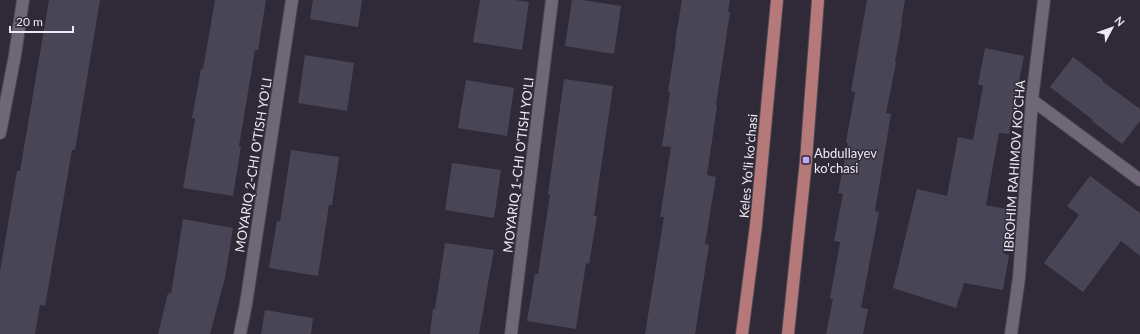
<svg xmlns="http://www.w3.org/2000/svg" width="1140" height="334" font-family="Lato,sans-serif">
	<rect width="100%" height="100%" fill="#302937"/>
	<path fill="#484656" d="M49 0H100L75 150H72L45 306 40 305 35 334H0V271L17 171H20Z
		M215 0H266L258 50H255L239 146 241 147 233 196 183 188 195 119 192 118 201 69H203Z
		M313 0H362L358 27 310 19Z
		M480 0H515L529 2 522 50 473 42Z
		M572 0H583L621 6 614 54 565 46Z
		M682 0H730L728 12H730L716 105 717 106 707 175 716 177 705 244 709 245 695 334H645L664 217H660L671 147 662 146 670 92 668 91 676 41H675Z
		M867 0H905L901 23H902L895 62 896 63 886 113 891 114 875 211 879 212 861 308 868 309 863 334H826L833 299H830L840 242 834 241 843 194 838 193 848 143 846 142 855 92 851 91Z
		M985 48 1024 56 1009 134 999 133 986 205 1011 210 1003 253 1009 255 1003 290 964 283 956 308 893 288 917 189 947 196 958 137 973 140 983 86 978 84Z
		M305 55 354 63 347 111 298 103Z
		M1073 57 1103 80 1102 81 1140 109V121L1122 144 1092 121 1093 120 1050 87Z
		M564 79 613 86 594 216H597L589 264 586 263 576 329 527 321 535 274H538L550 195 548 194Z
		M466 80 514 88 507 136 458 128Z
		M291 150 339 157 332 205H329L318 276 269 268 277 221 280 222Z
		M452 163 501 170 494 218 445 210Z
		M1090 176 1140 213V256L1121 241 1083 292 1044 263 1079 215 1067 206Z
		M183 219 233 228 225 278 210 334H158L168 293 171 294Z
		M445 243 494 250 479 334H430L433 309H435Z
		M265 310 313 318 311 334H261Z"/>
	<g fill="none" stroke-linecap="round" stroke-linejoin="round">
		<defs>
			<path id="minor" d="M1032 100 1140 180
				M0 133 15 55 23 0
				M240 334 246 304 292 0
				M511 334 552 0
				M1011 334 1019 278 1032 100 1044 0"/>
			<path id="primary" d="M742 334 756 225 777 0
				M788 334 806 160 818 0"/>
		</defs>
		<use href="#minor" stroke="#4b4651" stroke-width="14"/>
		<use href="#primary" stroke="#4b4651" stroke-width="14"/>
		<use href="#minor" stroke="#6f6777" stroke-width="12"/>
		<use href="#primary" stroke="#b47978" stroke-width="12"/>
	</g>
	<rect fill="#bea9f5" stroke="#302937" stroke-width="1.5" x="802" y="156" width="8" height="8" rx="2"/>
	<g text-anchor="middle" stroke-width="3" stroke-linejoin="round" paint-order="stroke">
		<g font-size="13" fill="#eeeaf3" stroke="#302937" text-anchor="start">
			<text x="814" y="158">Abdullayev<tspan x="814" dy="15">ko'chasi</tspan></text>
		</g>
		<g font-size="13" fill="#eeeaf3" stroke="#302937">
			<text transform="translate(253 165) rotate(-81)" y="5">MOYARIQ 2-CHI O'TISH YO'LI</text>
			<text transform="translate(518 165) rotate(-83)" y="5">MOYARIQ 1-CHI O'TISH YO'LI</text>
			<text transform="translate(748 166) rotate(-85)" y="5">Keles Yoʻli koʻchasi</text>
			<text transform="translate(1014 166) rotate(-86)" y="5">IBROHIM RAHIMOV KO'CHA</text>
		</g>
	</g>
	<g transform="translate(1112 28) rotate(49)" stroke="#302937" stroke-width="3" paint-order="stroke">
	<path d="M0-3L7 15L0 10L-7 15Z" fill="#eeeaf3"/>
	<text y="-6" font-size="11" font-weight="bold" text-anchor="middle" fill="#eeeaf3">N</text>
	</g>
	<path d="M10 26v6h63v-6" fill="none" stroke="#eeeaf3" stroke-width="2"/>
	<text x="16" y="26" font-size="12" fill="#eeeaf3" stroke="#302937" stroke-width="3" paint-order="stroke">20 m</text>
</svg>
